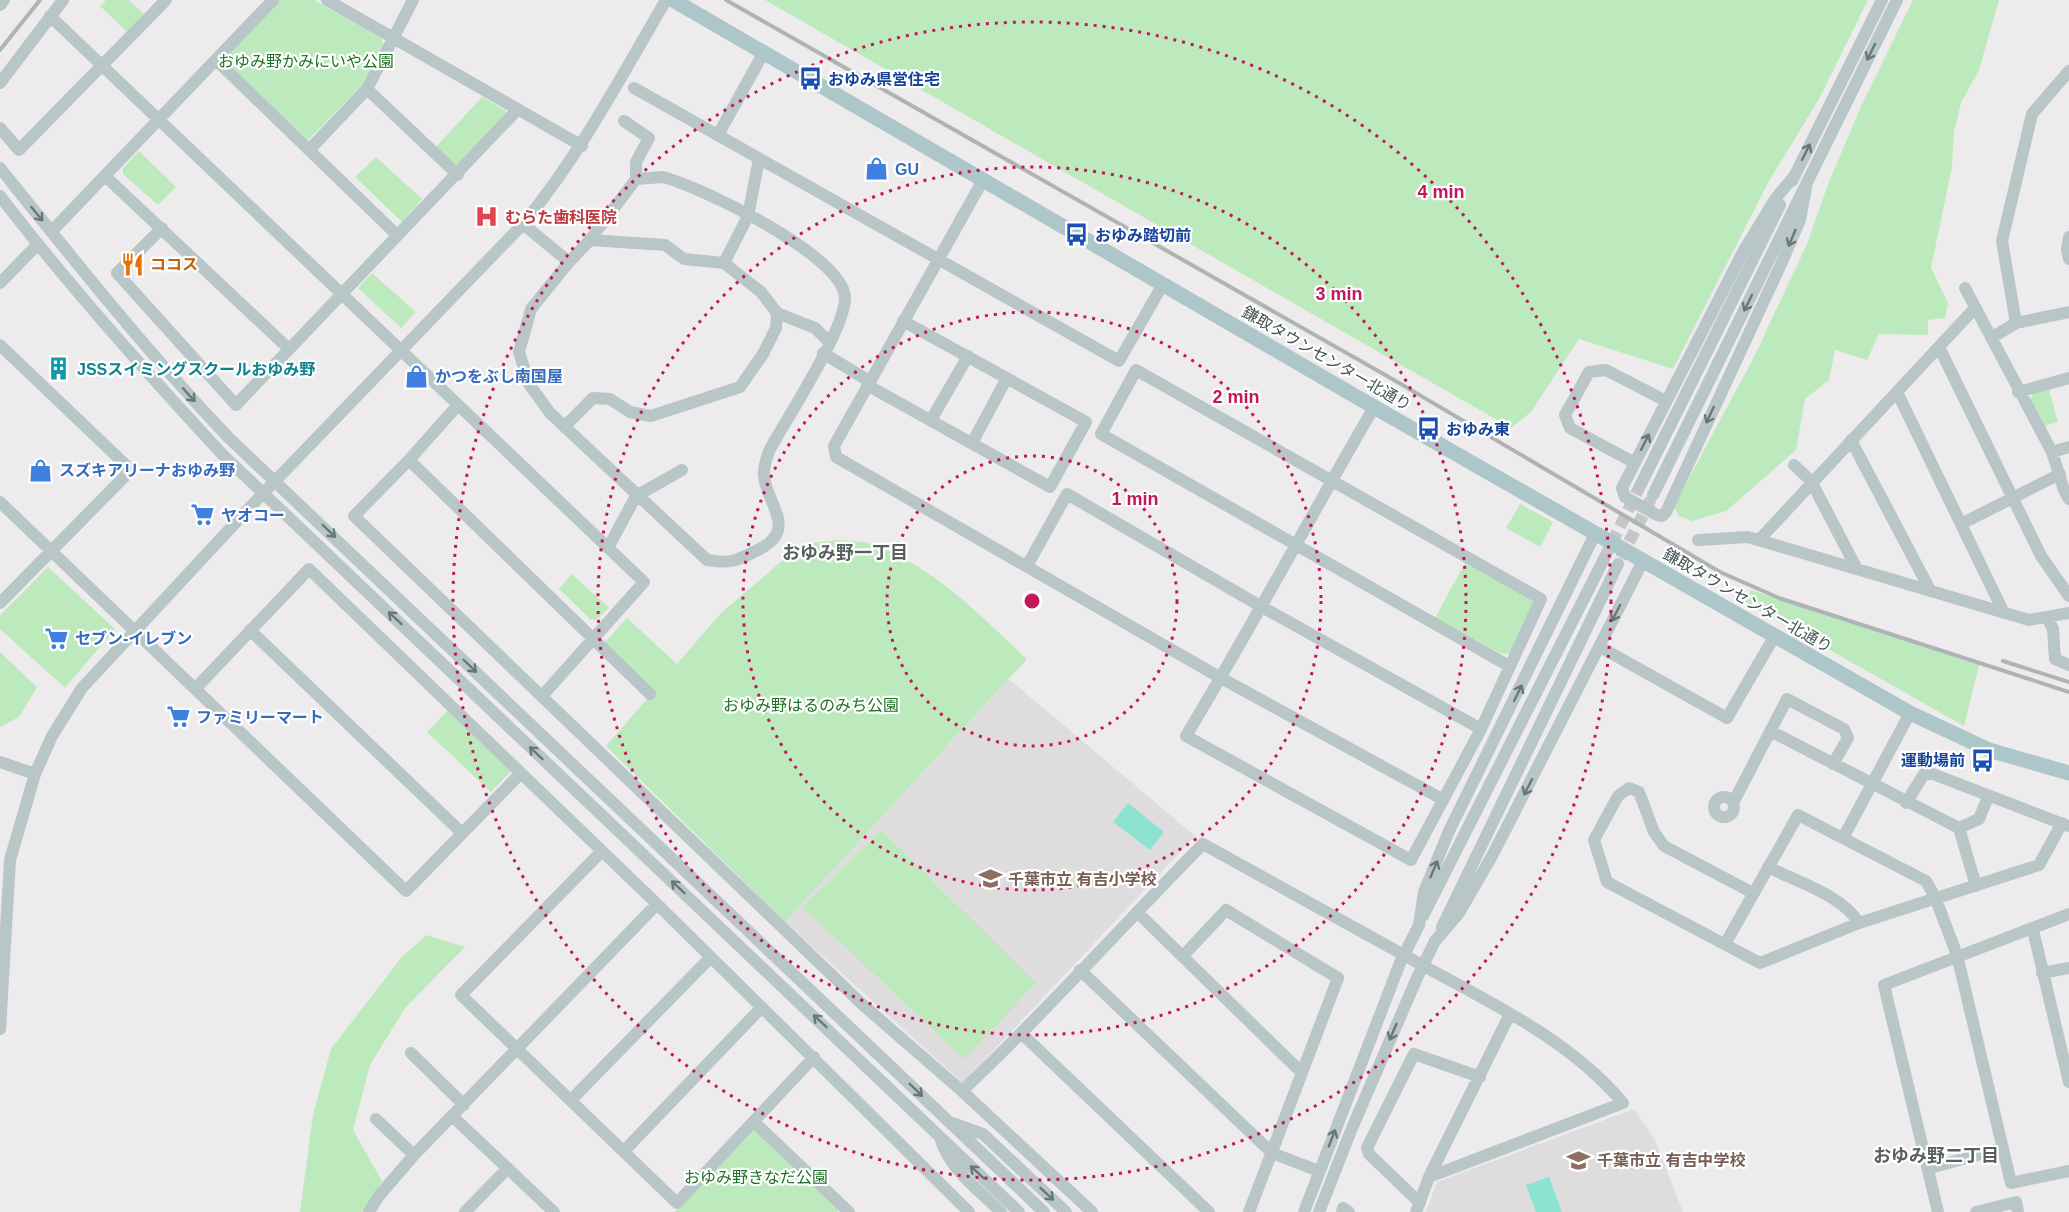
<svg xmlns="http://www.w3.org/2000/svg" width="2069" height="1212" font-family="Helvetica,'Noto Sans JP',sans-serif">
	<rect width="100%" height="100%" fill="#eeebed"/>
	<path fill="#dfdcde" d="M1009 679 1195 836 963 1083 785 922Z
		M1634 1109 1655 1140 1683 1212H1426L1437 1182Z"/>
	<path fill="#bdeabc" d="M106 0H129L144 14 127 32 100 6Z
		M280 0H314L381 38 383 44 362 85 308 140 223 60Z
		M765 0H1868L1819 99 1769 181 1673 369 1579 339 1531 412 1511 428Z
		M1913 0H1999L1979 70 1961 103 1954 132 1952 167 1931 268 1948 303 1945 318 1928 320V335L1879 334 1867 360 1835 350 1829 380 1805 399 1796 450 1726 511 1692 521 1679 516 1674 506 1753 359 1807 244 1828 184 1862 104Z
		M482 97 505 110 507 115 457 166 434 149Z
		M139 151 176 187 158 205 123 174V168Z
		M376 157 422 199 402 222 355 177Z
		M372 273 416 312 401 328 358 288Z
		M2049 390 2058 422 2044 426 2030 400 2033 394Z
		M1520 504 1553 522 1540 547 1506 528Z
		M840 540C850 541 862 541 872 544 932 565 981 616 1027 659L785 922 606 746 653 692 604 643 627 618 677 664 722 612 790 554 805 544Z
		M1465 563 1531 600 1533 605 1510 653 1502 654 1435 618Z
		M48 567 115 629 65 688 0 629V615Z
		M572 574 609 608 596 620 590 619 559 589Z
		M1751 590 1979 665 1964 726 1745 602Z
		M0 652 37 687 19 717 0 727Z
		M450 708 514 768 491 792 427 732Z
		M881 830 1036 983 964 1059 803 907Z
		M426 935 465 947 405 1008 370 1065 353 1130 382 1181 362 1212H300L313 1115 331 1049 401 958Z
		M755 1129 839 1210 837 1212H675Z"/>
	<path fill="#8ce3d2" d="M1128 803 1164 832 1150 850 1113 822Z
		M1549 1177 1562 1212H1536L1526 1185Z"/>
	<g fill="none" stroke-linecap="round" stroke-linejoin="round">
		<path stroke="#c4c6c8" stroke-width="12" stroke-dasharray="12 6" stroke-linecap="butt" d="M1621 558 1653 495
			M1604 559 1640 486"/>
		<path stroke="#b8c6c7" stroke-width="12" d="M327 0 582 146
			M0 5 4 0
			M50 16 644 582 542 696
			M217 61 397 235
			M0 83 63 0
			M634 88 1119 361 1163 284
			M367 89 458 175
			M624 121 649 138 636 162V179
			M0 128 19 150 166 0
			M718 135 764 52
			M310 149 367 89 413 0
			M0 168C74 260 147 352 229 438L1044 1212
			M1795 175 1776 198 1743 252 1622 488 1625 497 1657 515 1662 516 1666 512 1782 262 1800 220 1807 182
			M105 176 289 349
			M663 177C701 187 842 255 845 297 847 326 786 420 770 449 767 457 763 466 764 476 767 506 800 530 756 551 736 561 730 564 707 560L550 413 529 384 519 352 531 309 569 262 590 240 636 179Z
			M983 180 834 446 836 457 1221 678 1442 799
			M1792 181 1882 0
			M0 196C69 286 145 371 222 454L1019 1212
			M523 224 569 262
			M162 228 117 273 236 405 518 109
			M51 232 273 0
			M2069 237 2067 249 2069 259
			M724 263 748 216 759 159
			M0 283 37 245
			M1965 288 2052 452 2064 490 2069 499
			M777 313 815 328 829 342
			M2016 323 2002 241 2032 114 2069 71
			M1991 338 2016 323 2069 312
			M0 345 131 470 0 603
			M1939 347 2041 556 2069 596
			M823 353 869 381
			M867 385 1050 487 1086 422 903 321
			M1897 392 2004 613
			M2018 392 2069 378
			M1374 407C1311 516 1251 628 1186 736L1411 860 1481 729 1541 599 1136 370 1101 434 1509 666
			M931 420 968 356
			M565 426 593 398 610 399 630 412 651 416 740 387 763 354 776 328 777 313 761 292 724 263 684 259 665 245 590 240
			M1851 440 1930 590
			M972 443 1007 378
			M2052 452 2069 447
			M409 460 458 405
			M1635 463 1570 428 1565 415 1589 372 1606 370 1666 401
			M1794 465 1811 481 1857 569
			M1640 486 1780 205
			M1653 495 1897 0
			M0 502 406 891 521 773
			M1961 524 2060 474
			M1698 540 1748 537 2029 620 2069 613
			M1759 540 1975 308
			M608 548 636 496 682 470
			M1027 566 1067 494 1262 607 1481 729
			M2047 617 2053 629 2055 659 2069 665
			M250 630 462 833
			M1607 651 1727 718 1774 637
			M195 689 309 569 657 904 969 1212
			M650 694 409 460 354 516 863 1005 962 1091C1046 1012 1122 926 1203 844 1276 884 1349 925 1422 965 1493 1004 1570 1040 1623 1103L1429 1177
			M1772 732 1959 828 1976 886
			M0 762 35 774
			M1714 807a10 10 0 1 1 20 0a10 10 0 1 1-20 0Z
			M1733 803 1787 699 1844 729 1848 738 1833 764
			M1906 803 1924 774H1933L2068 826
			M1959 828 1979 819 1988 797
			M1843 838 1910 713
			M602 851 461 995 677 1203 814 1057
			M1768 867C1797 882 1842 895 1859 923
			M1753 893 1664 846 1654 832 1639 792 1629 788 1618 796 1594 840 1607 882 1760 963 1859 923 2039 865 2062 823
			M1137 912 1301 1072
			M1423 916 1604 559
			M1419 925 1424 892 1449 831 1595 534
			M1442 927 1618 564
			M2033 930 2069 1082
			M1435 941 1459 913 1492 856 1643 561
			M1725 944 1798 815 1926 881 1935 897 1957 955 2011 1183 2069 1171
			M1184 955 1226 910 1338 978 1249 1212
			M1080 970 1272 1153 1319 1171
			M2042 973 2069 968
			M0 1029 10 860 35 774 52 736 82 688 252 505 523 224C580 155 621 77 666 0
			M1022 1034 1209 1212
			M411 1053 464 1105
			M962 1091 1092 1212
			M571 1100 711 957
			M452 1116 554 1212
			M376 1119 414 1155
			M754 1122 849 1212
			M952 1123 983 1134 1066 1212
			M941 1140C950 1170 980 1191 1001 1212
			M624 1151 762 1007
			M1930 1168 2003 1148
			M1420 1203 1369 1154 1367 1148 1414 1054 1480 1077
			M369 1212 378 1197 414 1155 657 904
			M465 1212 508 1168
			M1304 1212 1400 963
			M1319 1212 1352 1128 1417 978
			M1342 1212 1343 1208 1349 1212
			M1416 1212 1429 1177 1510 1014
			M1938 1212 1884 985 2069 914
			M1976 1212 2016 1202 2018 1212"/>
		<path stroke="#adc6c9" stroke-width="15" d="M673 0 1374 407 1910 713 1989 750 2069 773"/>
		<path stroke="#aeb4b5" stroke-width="4" d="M726 0 1394 380 1720 572 1779 598 2069 692
			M0 50 40 0
			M2003 661 2069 682"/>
		<path stroke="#b8c6c7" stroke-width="12" d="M1400 963 1419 925
			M1417 978 1435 941"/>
	</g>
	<defs><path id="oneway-shaft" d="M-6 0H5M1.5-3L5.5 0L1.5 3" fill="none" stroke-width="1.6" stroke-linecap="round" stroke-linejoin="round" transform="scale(1.5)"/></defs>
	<g stroke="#687879">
		<use href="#oneway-shaft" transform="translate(1871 52) rotate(116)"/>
		<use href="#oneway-shaft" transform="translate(1806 152) rotate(-63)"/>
		<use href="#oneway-shaft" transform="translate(37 214) rotate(51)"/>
		<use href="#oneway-shaft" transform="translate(1792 238) rotate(113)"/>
		<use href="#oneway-shaft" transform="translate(1748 303) rotate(116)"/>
		<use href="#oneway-shaft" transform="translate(189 395) rotate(48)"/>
		<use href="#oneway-shaft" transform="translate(1710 415) rotate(115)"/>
		<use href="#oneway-shaft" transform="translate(1645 442) rotate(-63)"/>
		<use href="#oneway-shaft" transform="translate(329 531) rotate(44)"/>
		<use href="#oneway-shaft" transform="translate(1616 613) rotate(117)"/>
		<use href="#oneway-shaft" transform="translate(395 618) rotate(-137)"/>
		<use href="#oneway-shaft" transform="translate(470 666) rotate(44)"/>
		<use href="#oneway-shaft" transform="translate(1518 693) rotate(-64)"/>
		<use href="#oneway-shaft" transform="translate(536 753) rotate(-137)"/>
		<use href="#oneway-shaft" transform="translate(1528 787) rotate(117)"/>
		<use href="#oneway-shaft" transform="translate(1434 869) rotate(-67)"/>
		<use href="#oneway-shaft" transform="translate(678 887) rotate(-137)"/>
		<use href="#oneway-shaft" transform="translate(820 1021) rotate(-137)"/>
		<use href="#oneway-shaft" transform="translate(1393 1032) rotate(113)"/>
		<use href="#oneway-shaft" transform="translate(916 1090) rotate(44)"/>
		<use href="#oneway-shaft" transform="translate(1332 1138) rotate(-69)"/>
		<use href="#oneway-shaft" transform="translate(977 1172) rotate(-137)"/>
		<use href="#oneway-shaft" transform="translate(1047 1194) rotate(43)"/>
	</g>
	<g fill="none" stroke="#c2185b" stroke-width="3" stroke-dasharray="3 6">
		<circle cx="1032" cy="601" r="145"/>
		<circle cx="1032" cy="601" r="289"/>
		<circle cx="1032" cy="601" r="434"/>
		<circle cx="1032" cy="601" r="579"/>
	</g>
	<defs>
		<symbol id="bus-bare" viewBox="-9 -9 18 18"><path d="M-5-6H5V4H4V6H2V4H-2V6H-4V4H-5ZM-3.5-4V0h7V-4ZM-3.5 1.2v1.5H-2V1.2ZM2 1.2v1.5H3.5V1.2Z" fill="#1a4fb4" stroke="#fff" stroke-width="2.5" paint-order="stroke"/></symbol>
		<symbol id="shop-bare" viewBox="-9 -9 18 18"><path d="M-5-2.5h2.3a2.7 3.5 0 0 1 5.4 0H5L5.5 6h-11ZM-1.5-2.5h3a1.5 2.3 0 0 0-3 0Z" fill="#3f7fe0" stroke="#fff" stroke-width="2.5" paint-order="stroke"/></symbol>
		<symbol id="hospital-bare" viewBox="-9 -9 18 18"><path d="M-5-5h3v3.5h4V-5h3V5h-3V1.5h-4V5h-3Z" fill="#e0444e" stroke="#fff" stroke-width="2.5" paint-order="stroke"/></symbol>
		<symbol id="restaurant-bare" viewBox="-9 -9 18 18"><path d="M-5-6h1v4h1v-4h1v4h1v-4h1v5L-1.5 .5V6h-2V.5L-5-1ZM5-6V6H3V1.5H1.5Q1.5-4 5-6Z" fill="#e8710a" stroke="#fff" stroke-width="2.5" paint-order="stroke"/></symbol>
		<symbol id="building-bare" viewBox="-9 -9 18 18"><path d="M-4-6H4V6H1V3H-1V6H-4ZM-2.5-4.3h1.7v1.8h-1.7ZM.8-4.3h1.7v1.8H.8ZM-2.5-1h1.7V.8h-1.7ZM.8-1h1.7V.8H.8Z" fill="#0f9aa8" stroke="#fff" stroke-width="2.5" paint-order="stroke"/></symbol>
		<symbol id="supermarket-bare" viewBox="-9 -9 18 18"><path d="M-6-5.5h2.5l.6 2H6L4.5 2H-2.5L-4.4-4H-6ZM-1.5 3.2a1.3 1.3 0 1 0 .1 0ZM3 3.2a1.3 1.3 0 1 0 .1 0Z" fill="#3f7fe0" stroke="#fff" stroke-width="2.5" paint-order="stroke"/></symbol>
		<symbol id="school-bare" viewBox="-9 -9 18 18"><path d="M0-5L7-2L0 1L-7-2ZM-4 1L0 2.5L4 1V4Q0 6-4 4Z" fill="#8d6e63" stroke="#fff" stroke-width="2.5" paint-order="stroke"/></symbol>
	</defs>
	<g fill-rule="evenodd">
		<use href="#bus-bare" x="794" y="62" width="33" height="33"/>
		<use href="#shop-bare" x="860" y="152" width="33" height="33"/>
		<use href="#hospital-bare" x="470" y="200" width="33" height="33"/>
		<use href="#bus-bare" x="1060" y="218" width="33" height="33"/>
		<use href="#restaurant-bare" x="116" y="248" width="33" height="33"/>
		<use href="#building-bare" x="42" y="352" width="33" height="33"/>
		<use href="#shop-bare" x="400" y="360" width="33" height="33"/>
		<use href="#bus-bare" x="1412" y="412" width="33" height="33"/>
		<use href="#shop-bare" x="24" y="454" width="33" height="33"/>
		<use href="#supermarket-bare" x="186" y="498" width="33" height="33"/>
		<use href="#supermarket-bare" x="40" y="622" width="33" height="33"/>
		<use href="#supermarket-bare" x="162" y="700" width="33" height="33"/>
		<use href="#bus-bare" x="1966" y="744" width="33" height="33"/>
		<use href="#school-bare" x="974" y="862" width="33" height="33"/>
		<use href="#school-bare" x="1562" y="1144" width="33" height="33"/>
	</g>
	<g text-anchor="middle" stroke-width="4.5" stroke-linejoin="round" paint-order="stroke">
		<g font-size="16" fill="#1d7125" stroke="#fff">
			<text x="306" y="67">おゆみ野かみにいや公園</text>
			<text x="811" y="711">おゆみ野はるのみち公園</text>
			<text x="756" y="1183">おゆみ野きなだ公園</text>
		</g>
		<g font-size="16" font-weight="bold" fill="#164399" stroke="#fff" text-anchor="start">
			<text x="828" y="85">おゆみ県営住宅</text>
			<text x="1095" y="241">おゆみ踏切前</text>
			<text x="1446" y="435">おゆみ東</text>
			<text x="1965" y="766" text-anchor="end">運動場前</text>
		</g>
		<g font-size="16" font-weight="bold" fill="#366cbe" stroke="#fff" text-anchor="start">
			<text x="895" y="175">GU</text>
			<text x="435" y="382">かつをぶし南国屋</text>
			<text x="59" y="476">スズキアリーナおゆみ野</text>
			<text x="221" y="521">ヤオコー</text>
			<text x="75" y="644">セブン-イレブン</text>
			<text x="196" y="723">ファミリーマート</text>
		</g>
		<g font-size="16" font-weight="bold" fill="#be3a42" stroke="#fff" text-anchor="start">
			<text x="505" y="223">むらた歯科医院</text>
		</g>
		<g font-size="16" font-weight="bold" fill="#c56008" stroke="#fff" text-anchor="start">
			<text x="150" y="270">ココス</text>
		</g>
		<g font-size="16" fill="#455657" stroke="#fff">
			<text transform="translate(1327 358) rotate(30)" y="6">鎌取タウンセンター北通り</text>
			<text transform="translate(1748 600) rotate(30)" y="6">鎌取タウンセンター北通り</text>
		</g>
		<g font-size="16" font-weight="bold" fill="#0d838f" stroke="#fff" text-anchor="start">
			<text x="77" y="375">JSSスイミングスクールおゆみ野</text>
		</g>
		<g font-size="16" font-weight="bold" fill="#785e54" stroke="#fff" text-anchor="start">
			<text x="1008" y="885">千葉市立 有吉小学校</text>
			<text x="1597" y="1166">千葉市立 有吉中学校</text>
		</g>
		<g font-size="18" font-weight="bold" fill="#595f60" stroke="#fff">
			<text x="845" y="559">おゆみ野一丁目</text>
			<text x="1936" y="1162">おゆみ野二丁目</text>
		</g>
	</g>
	<circle cx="1032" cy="601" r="9" fill="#c2185b" stroke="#fff" stroke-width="3"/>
	<g font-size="18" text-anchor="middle" font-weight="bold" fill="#c2185b" stroke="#fff" stroke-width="4.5" stroke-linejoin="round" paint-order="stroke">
		<text x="1441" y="198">4 min</text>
		<text x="1339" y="300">3 min</text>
		<text x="1236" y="403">2 min</text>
		<text x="1135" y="505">1 min</text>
	</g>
</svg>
